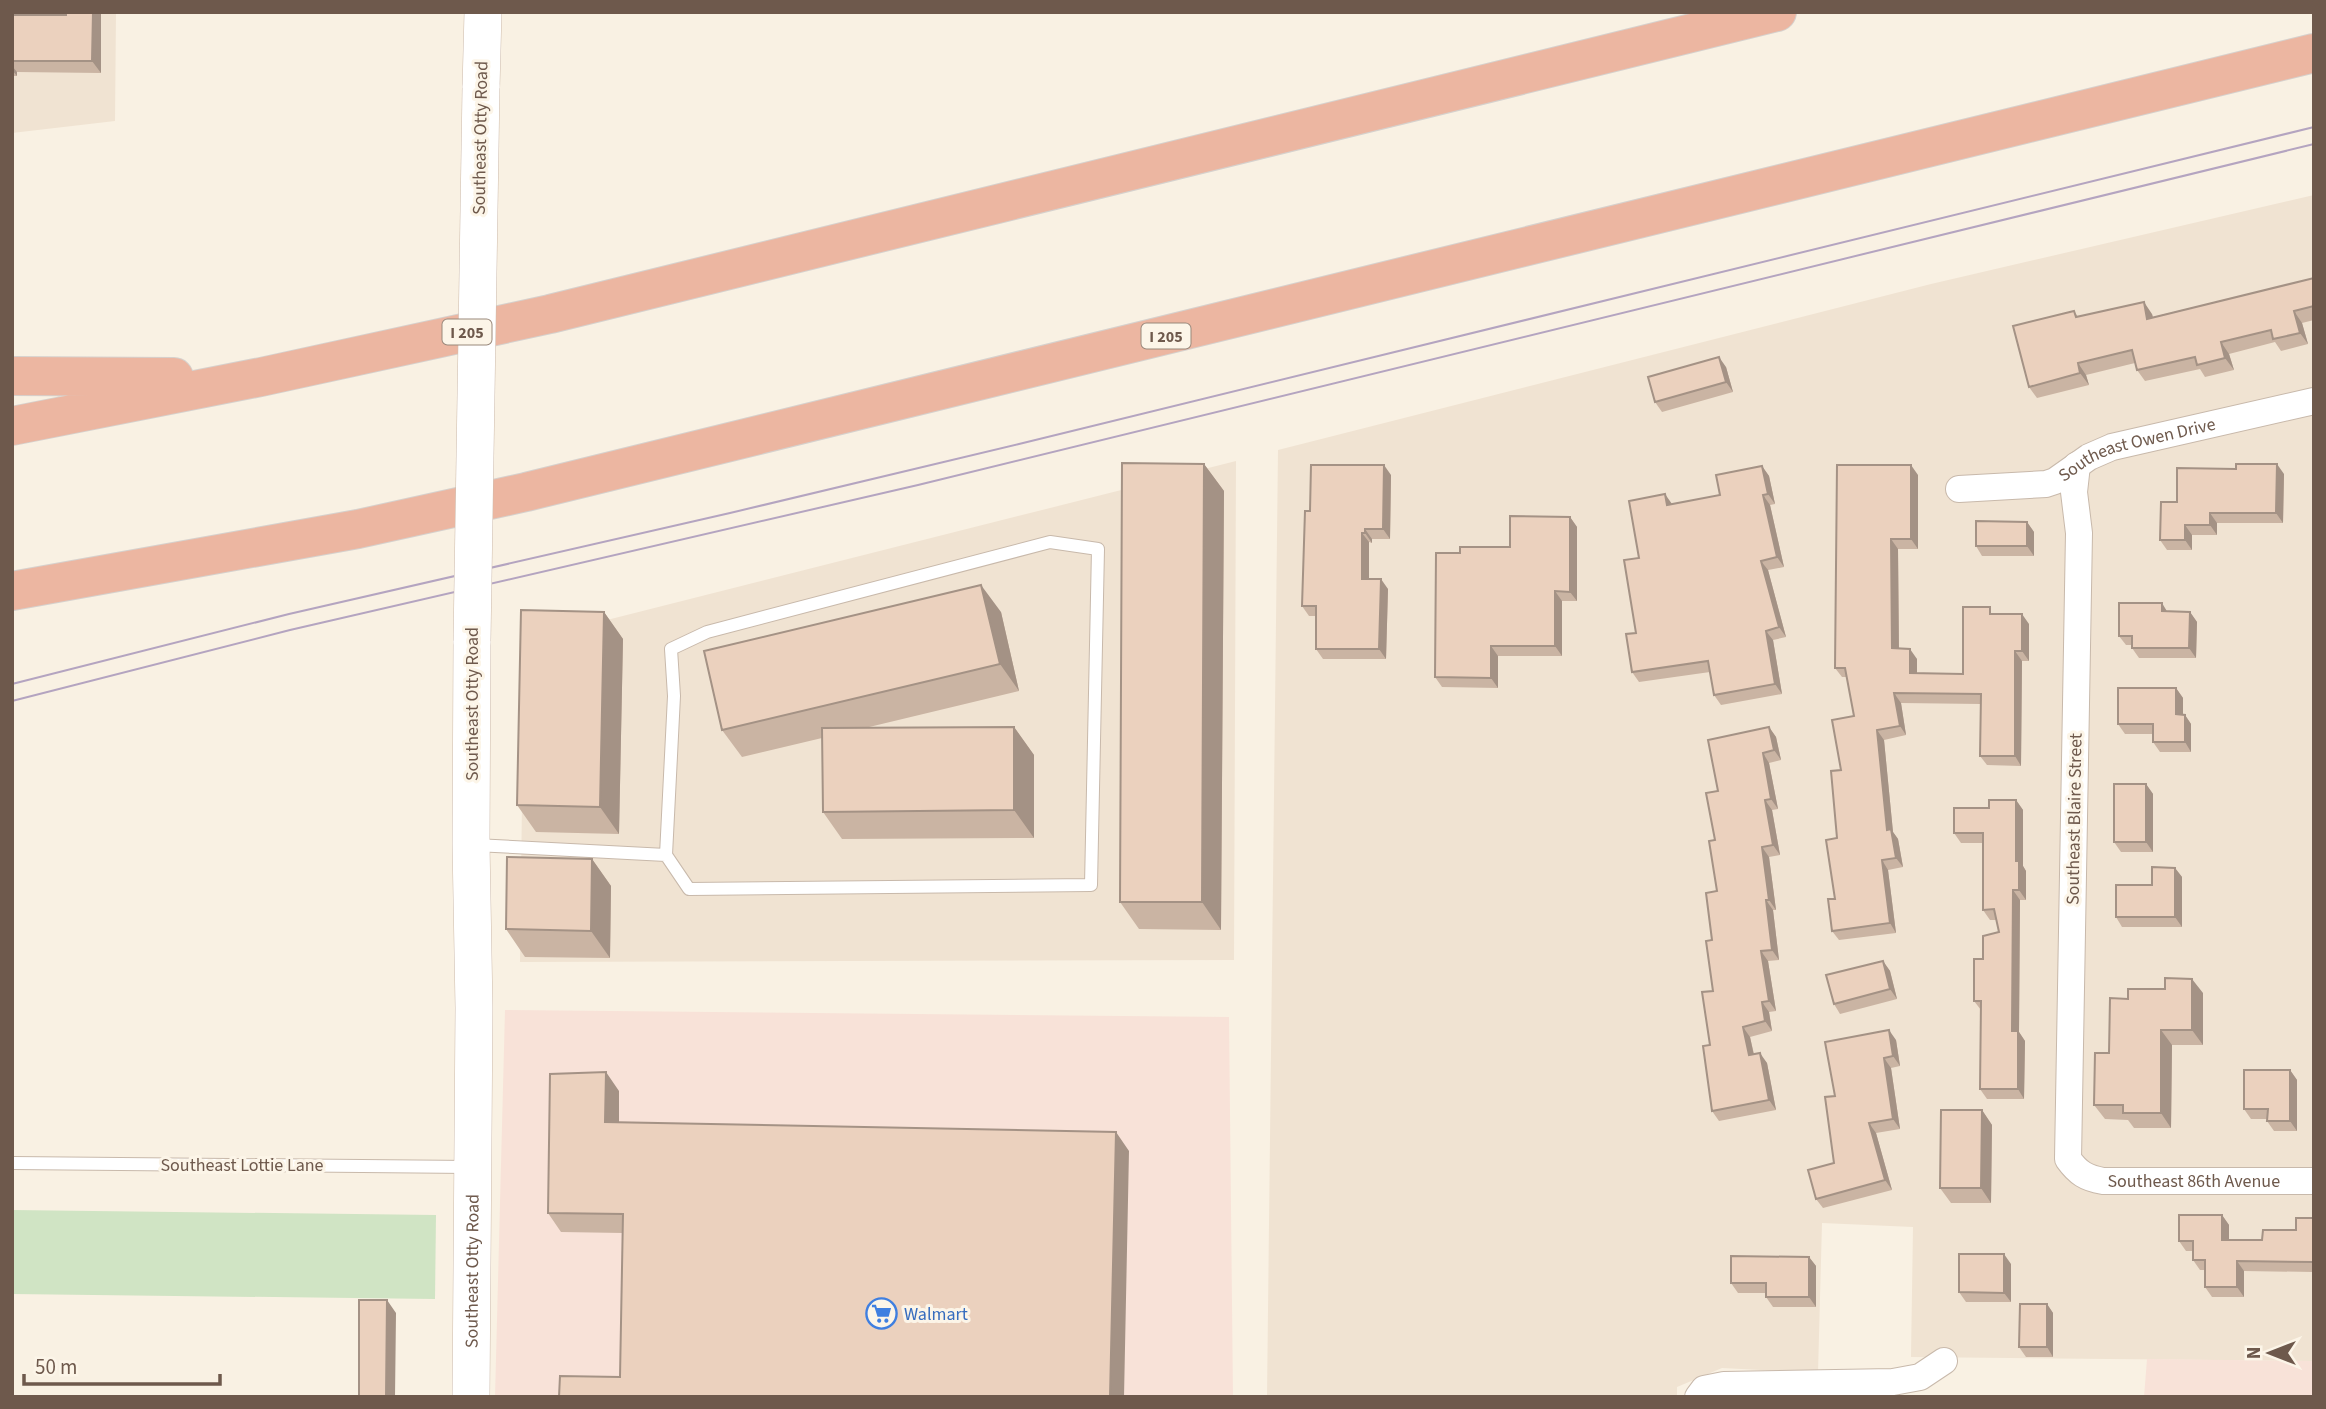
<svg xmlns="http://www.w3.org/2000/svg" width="2326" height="1409" font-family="'Source Sans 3',sans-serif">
	<rect width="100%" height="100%" fill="#f9f1e3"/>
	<path fill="#f0e3d2" d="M12 12H116L115 121 12 133Z
		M2314 195V1361L1911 1357 1913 1227 1822 1223 1818 1373 1722 1368 1677 1387V1397H1267L1278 450 1931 284Z
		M1236 461 1234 960 520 962 524 641Z"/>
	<path fill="#f8e2d8" d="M505 1010 1229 1017 1233 1397H495Z
		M2147 1359 2314 1361V1397H2144Z"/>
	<path fill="#d0e4c4" d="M12 1210 436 1215 435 1299 12 1294Z"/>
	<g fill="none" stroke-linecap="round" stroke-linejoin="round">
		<defs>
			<path id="lane" d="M475 845 666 855 689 889 1091 885 1098 549 1050 542 707 632 671 649 674 696 666 855
				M12 1163 470 1167"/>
			<g id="street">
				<path id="s1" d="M2077 465 2074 492 2079 533 2068 1159C2078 1173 2086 1178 2103 1181H2314"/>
				<path id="s2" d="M1959 489 2046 484 2055 481 2089 457 2112 447 2314 401"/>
				<path d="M1698 1397 1704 1389 1724 1385 1893 1382 1920 1377 1944 1361"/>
			</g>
			<g id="secondary">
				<path d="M481 88 483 12"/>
				<path id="s3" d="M471 1397 474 1008 471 844 472 641"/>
			</g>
			<path id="highway" d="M12 376 174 377
				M12 426 261 377 550 314 1777 12
				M12 591 358 529 526 492 2314 53"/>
		</defs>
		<use href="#lane" stroke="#c8b9ab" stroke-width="14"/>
		<use href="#street" stroke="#c8b9ab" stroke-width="28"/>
		<use href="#secondary" stroke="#cdbbac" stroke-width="38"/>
		<use href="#highway" stroke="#d6d1cd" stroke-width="40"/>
		<use href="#lane" stroke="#fff" stroke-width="12"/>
		<use href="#street" stroke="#fff" stroke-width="26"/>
		<use href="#secondary" stroke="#fff" stroke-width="37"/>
		<use href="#highway" stroke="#ecb6a1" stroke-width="38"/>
		<path stroke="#b4a4c0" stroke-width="2" d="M12 684 289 614 730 513 1019 444 2314 127
			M12 701 290 630 918 485 2314 144"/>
		<defs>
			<path id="secondary-bridge" d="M472 641 481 88"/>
		</defs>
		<use href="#secondary-bridge" stroke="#cdbbac" stroke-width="38" stroke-linecap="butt"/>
		<use href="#secondary-bridge" stroke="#fff" stroke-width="37"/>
	</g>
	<path fill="#cab4a3" d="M12 12H15L17 15H66V12H101V73L17 72V76H12Z
		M2314 278V320L2302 323 2308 344 2281 351 2275 342 2229 354 2234 370 2205 377 2200 369 2145 381 2137 370 2135 363 2086 375 2089 385 2037 398 2029 387 2074 311 2078 317 2152 314 2153 317Z
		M1726 367 1733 392 1662 412 1655 402Z
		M1204 464 1224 491 1221 930 1139 929 1120 902Z
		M1762 466 1769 476 1775 504 1770 505 1784 567 1768 570 1786 637 1773 640 1782 694 1721 705 1714 695 1710 672 1639 682 1632 672 1636 633 1639 558 1672 504 1720 495Z
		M2284 474 2283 523H2217V535H2192V550H2167L2160 540 2177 502Z
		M1391 475 1390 539H1372V543L1369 542V579L1388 589 1386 659H1323L1316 649V616H1309L1302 606Z
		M1918 475V549H1898L1899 649 1917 659V673L1963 674 1995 614 2029 624V661H2022L2021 766 1987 765 1980 756 1981 704 1901 703 1906 735 1884 740 1893 832 1898 839 1903 867 1888 870 1896 933 1839 940 1832 931 1835 899 1841 770 1854 716 1847 677H1842L1835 668Z
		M1570 517 1577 527V601H1562V656H1498V688L1442 687 1435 677 1460 553 1510 547Z
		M2027 522 2034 532V556H1982L1976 546Z
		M2167 611 2190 612 2197 622 2196 658H2139L2132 648V645H2126L2119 636Z
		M604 612 623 639 619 834 536 832 517 805Z
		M1001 612 1019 691 865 728 1014 727 1034 755V838L842 839 823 812 822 738 742 757 722 730Z
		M2176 688 2183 698V715H2185L2191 724V752H2160L2153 742V734H2125L2118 724Z
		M1769 727 1776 737 1781 760 1769 763 1778 809 1772 810 1780 855 1769 857 1776 910H1773L1779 960 1768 961 1776 1011 1769 1012 1772 1031 1750 1037 1754 1054 1767 1063 1776 1110 1719 1121 1712 1111 1710 1045 1713 991 1712 940 1717 891 1718 791Z
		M2146 784 2153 794V852H2121L2114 842Z
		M2016 800 2023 810V866L2026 871V900H2020L2019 1032 2025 1041 2024 1099H1987L1980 1089 1981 1010 1974 1001 1983 959 1999 932 1996 920H1990L1983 910V843H1961L1954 833 1989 808Z
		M592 859 611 886 610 958 525 957 506 929Z
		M2175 868 2182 877V927H2122L2116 917Z
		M1883 961 1890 971 1897 999 1840 1014 1834 1004Z
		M2203 993V1045H2172L2171 1128H2134L2128 1120 2105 1119 2094 1105 2109 1053 2128 999Z
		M1896 1040 1900 1066 1891 1068 1900 1129 1876 1133 1892 1190 1823 1208 1816 1199 1834 1163 1835 1096Z
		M2290 1070 2297 1080V1131H2274L2267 1121V1119H2251L2244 1109Z
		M619 1091V1122L1129 1151 623 1233 561 1232 548 1213Z
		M1982 1110 1992 1125 1991 1203H1951L1940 1188Z
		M2222 1215 2229 1225V1240H2262L2296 1230 2314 1218V1272L2244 1271V1297H2212L2205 1287V1270H2200L2193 1260V1251H2186L2179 1241Z
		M1809 1257 1816 1266V1307H1773L1766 1297V1293H1738L1731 1283Z
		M2011 1264V1302H1966L1959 1292Z
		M2047 1304 2053 1313V1357H2026L2019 1347Z"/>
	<path fill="#a49285" d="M93 12H101V73L92 61Z
		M12 66 17 72V76L12 70Z
		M2144 302 2152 314 2156 331 2147 319Z
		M2294 311 2302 323 2308 344 2300 333Z
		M2221 342 2229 354 2234 370 2225 358Z
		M1719 357 1726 367 1733 392 1726 382Z
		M2078 363 2086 375 2089 385 2080 373Z
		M1204 464 1224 491 1221 930 1202 902Z
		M2277 464 2284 474 2283 523 2276 513Z
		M1384 465 1391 475 1390 539 1383 529Z
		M1911 465 1918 475V549L1911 539Z
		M1762 466 1769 476 1775 504 1768 494Z
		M1665 494 1672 504 1667 505Z
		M1763 495 1770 505 1784 567 1777 557Z
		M2210 513 2217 523V535L2210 525Z
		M1570 517 1577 527V601L1570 592Z
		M2027 522 2034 532V556L2027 546Z
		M2185 525 2192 535V550L2185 540Z
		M1365 529 1372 539V543L1365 533Z
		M1362 533 1369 542V589L1362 579Z
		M1891 539 1898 549 1899 658 1892 648Z
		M1761 561 1768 570 1786 637 1779 627Z
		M1381 579 1388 589 1386 659 1379 649Z
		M981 585 1001 612 1019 691 1000 664Z
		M1555 591 1562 601V656L1555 646Z
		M2162 603 2168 613 2162 611Z
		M604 612 623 639 619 834 600 807Z
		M2190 612 2197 622 2196 658 2189 648Z
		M2022 614 2029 624V661L2022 651Z
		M1766 631 1773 640 1782 694 1775 684Z
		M1491 646 1498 656V688L1491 678Z
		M1910 649 1917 659V683L1910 673Z
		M2015 651 2022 661 2021 766 2015 756Z
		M2176 688 2183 698V724L2176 714Z
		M1894 693 1901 703 1906 735 1900 726Z
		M2185 715 2191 724V752L2185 742Z
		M1014 727 1034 755V838L1014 810Z
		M1769 727 1776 737 1781 760 1774 750Z
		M1877 730 1884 740 1893 832 1898 839 1903 867 1896 858 1887 830Z
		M1763 753 1769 763 1778 809 1771 799Z
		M2146 784 2153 794V852L2146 842Z
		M1765 800 1772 810 1780 855 1773 845Z
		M2016 800 2023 810V866L2026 871V900L2019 890 2016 861Z
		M1762 847 1769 857 1776 910 1769 900Z
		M592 859 611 886 610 958 591 931Z
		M1882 860 1888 870 1896 933 1890 923Z
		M2175 868 2182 877V927L2175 917Z
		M2013 890 2020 900 2019 1032 2025 1041 2024 1099 2018 1089 2012 1031Z
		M1766 900 1773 910 1779 960 1772 950Z
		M1761 951 1768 961 1776 1011 1769 1001Z
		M1883 961 1890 971 1897 999 1890 989Z
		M2192 979 2203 993V1045L2192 1030Z
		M1762 1002 1769 1012 1772 1031 1765 1021Z
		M1743 1027 1750 1037 1756 1065 1749 1055Z
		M1889 1030 1896 1040 1900 1066 1893 1056Z
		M2161 1030 2172 1045 2171 1128 2161 1113Z
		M1760 1053 1767 1063 1776 1110 1769 1100Z
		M1884 1058 1891 1068 1900 1129 1893 1119Z
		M2290 1070 2297 1080V1131L2290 1121Z
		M606 1072 619 1091V1141L605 1122Z
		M1982 1110 1992 1125 1991 1203 1981 1188Z
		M1869 1123 1876 1133 1892 1190 1885 1180Z
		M1116 1132 1129 1151 1124 1397H1110Z
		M2222 1215 2229 1225V1250L2222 1240Z
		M2004 1254 2011 1264V1302L2004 1293Z
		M1809 1257 1816 1266V1307L1809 1297Z
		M2237 1261 2244 1271V1297L2237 1287Z
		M387 1300 396 1313 395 1397H386Z
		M2047 1304 2053 1313V1357L2047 1347Z"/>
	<path fill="#ebd1be" stroke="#a49285" stroke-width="2" d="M66 12H93L92 61H12V15H66Z
		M2314 278V306L2294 311 2300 333 2273 339 2271 330 2221 342 2225 358 2197 365 2195 357 2137 370 2132 350 2078 363 2080 373 2029 387 2013 326 2074 311 2076 317 2144 302 2147 319Z
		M1719 357 1726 382 1655 402 1648 377Z
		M1122 463 1204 464 1202 902H1120Z
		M2236 464H2277L2276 513H2210V525H2185V540H2160L2161 502H2177V468L2236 469Z
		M1311 465H1384L1383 529H1365V533H1362V579H1381L1379 649H1316V606H1302L1305 511H1310Z
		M1837 465H1911V539H1891L1892 648 1910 649V673L1963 674V607H1990V614H2022V651H2015V756H1980L1981 694 1894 693 1900 726 1877 730 1887 830 1891 829 1896 858 1882 860 1890 923 1832 931 1828 899H1835L1826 840 1837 838 1831 771 1841 770 1832 720 1854 716 1845 668H1835Z
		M1762 466 1768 494 1763 495 1777 557 1761 561 1779 627 1766 631 1775 684 1714 695 1708 661 1632 672 1626 634 1636 633 1624 560 1639 558 1629 501 1665 494 1667 505 1720 495 1716 475Z
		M1510 516 1570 517V592L1555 591V646H1491V678L1435 677 1436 553H1460V547H1510Z
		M1976 521 2027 522V546H1976Z
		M981 585 1000 664 722 730 704 651Z
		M2119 603H2162V611L2190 612 2189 648H2132V636H2119Z
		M521 610 604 612 600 807 517 805Z
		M2118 688H2176V714L2185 715V742H2153V724H2118Z
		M1014 727V810L823 812 822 728Z
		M1769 727 1774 750 1763 753 1771 799 1765 800 1773 845 1762 847 1769 900H1766L1772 950 1761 951 1769 1001 1762 1002 1765 1021 1743 1027 1749 1055 1760 1053 1769 1100 1712 1111 1703 1046 1710 1045 1702 992 1713 991 1706 941 1712 940 1706 893 1717 891 1709 841 1715 840 1706 793 1718 791 1708 740Z
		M2114 784H2146V842H2114Z
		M1989 800H2016V861H2019V890H2013L2012 1031H2018V1089H1980L1981 1001H1974V959H1983V936L1999 932 1994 909 1983 910V833H1954V808H1989Z
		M507 857 592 859 591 931 506 929Z
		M2152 867 2175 868V917H2116V885H2152Z
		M1883 961 1890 989 1834 1004 1826 975Z
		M2165 978 2192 979V1030H2161V1113H2123V1105H2094L2095 1053H2109L2110 998 2128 999V989H2165Z
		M1889 1030 1893 1056 1884 1058 1893 1119 1869 1123 1885 1180 1816 1199 1808 1170 1834 1163 1825 1097 1835 1096 1825 1042Z
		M2244 1070H2290V1121H2267L2268 1109H2244Z
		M606 1072 605 1122 1116 1132 1110 1397H559L560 1376 620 1377 623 1214 548 1213 550 1074Z
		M1941 1110H1982L1981 1188H1940Z
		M2179 1215H2222V1240H2262L2263 1230H2296V1218H2314V1262L2237 1261V1287H2205V1260H2193V1241H2179Z
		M1959 1254H2004V1293L1959 1292Z
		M1731 1256 1809 1257V1297H1766V1283H1731Z
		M359 1300H387L386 1397H359Z
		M2020 1304H2047V1347H2019Z"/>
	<defs>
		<symbol id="supermarket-ring" viewBox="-11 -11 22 22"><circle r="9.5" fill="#fcf5e8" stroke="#3f7fe0" stroke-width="1.5"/><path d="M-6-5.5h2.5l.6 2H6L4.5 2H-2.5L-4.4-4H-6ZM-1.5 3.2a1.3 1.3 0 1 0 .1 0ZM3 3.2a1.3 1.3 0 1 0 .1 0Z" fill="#3f7fe0"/></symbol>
	</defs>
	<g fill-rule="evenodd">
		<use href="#supermarket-ring" x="864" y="1296" width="35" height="35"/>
	</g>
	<g text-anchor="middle" stroke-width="6" stroke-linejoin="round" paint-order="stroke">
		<g fill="#fcf5e8" stroke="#99887b" stroke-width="2">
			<rect x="442.5" y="319.5" width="49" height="25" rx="5"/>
			<rect x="1141.5" y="323.5" width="49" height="25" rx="5"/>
		</g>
		<g font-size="16" font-weight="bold" fill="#6e594c">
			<text x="467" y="338">I 205</text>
			<text x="1166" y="342">I 205</text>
		</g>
		<g font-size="18" fill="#6e594c" stroke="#fcf5e8">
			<text transform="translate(480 138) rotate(-89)" y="6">Southeast Otty Road</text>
			<text dy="6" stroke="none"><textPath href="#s2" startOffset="186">Southeast Owen Drive</textPath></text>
			<text transform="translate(472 704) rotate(-90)" y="6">Southeast Otty Road</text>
			<text transform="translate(2074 819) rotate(-89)" y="6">Southeast Blaire Street</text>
			<text x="242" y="1171">Southeast Lottie Lane</text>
			<text dy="6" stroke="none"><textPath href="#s1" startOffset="828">Southeast 86th Avenue</textPath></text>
			<text dy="6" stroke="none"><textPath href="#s3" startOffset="126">Southeast Otty Road</textPath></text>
		</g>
		<g font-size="18" fill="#366cbe" stroke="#fcf5e8" text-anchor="start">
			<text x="904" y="1320">Walmart</text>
		</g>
	</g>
	<rect width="2326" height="1409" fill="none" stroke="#6e594c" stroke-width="28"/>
	<g transform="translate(2270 1353) rotate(270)" stroke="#fcf5e8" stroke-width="5" paint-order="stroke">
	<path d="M0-5L12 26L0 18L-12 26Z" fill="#6e594c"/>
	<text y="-10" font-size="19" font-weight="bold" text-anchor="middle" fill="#6e594c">N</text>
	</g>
	<path d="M24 1374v10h196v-10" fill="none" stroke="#6e594c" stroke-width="3.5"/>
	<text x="35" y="1374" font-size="21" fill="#6e594c" stroke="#fcf5e8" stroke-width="5" paint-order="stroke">50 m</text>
</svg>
